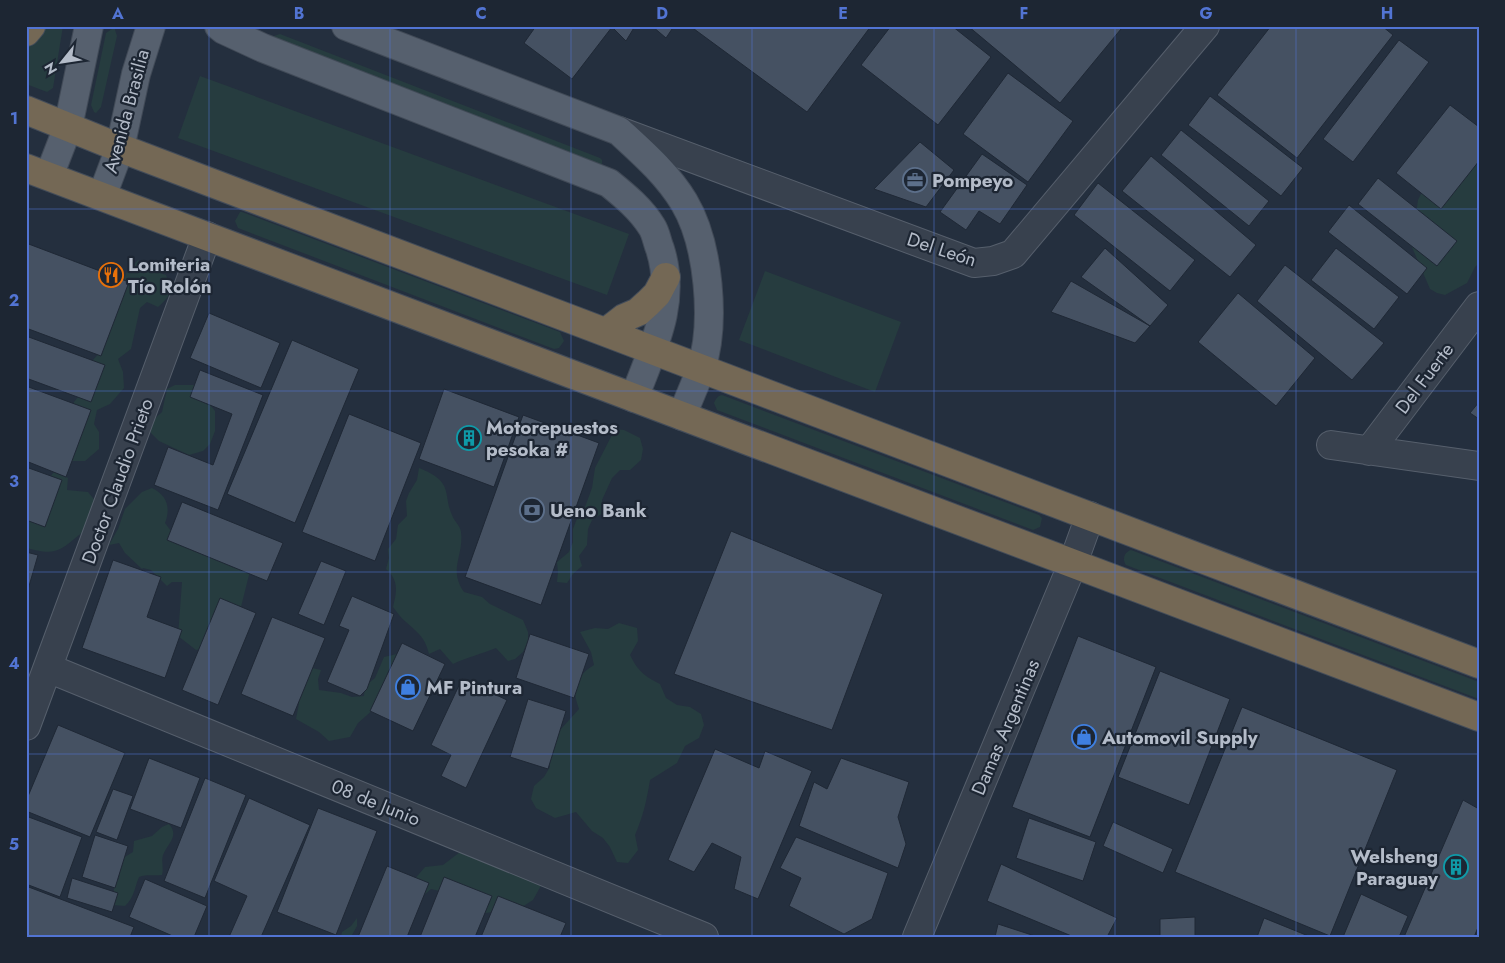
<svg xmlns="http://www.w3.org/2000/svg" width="1505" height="963" font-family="Jost,sans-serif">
	<rect width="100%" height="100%" fill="#242f3e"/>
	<path fill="#263c3f" d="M26 26H63L53 88 47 92 26 84Z
		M113 26H116L115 30 117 36 101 107 96 113 94 112 91 105 106 33 112 29Z
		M280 34 600 158 602 160V165L600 167 273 38 274 36Z
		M200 76 629 234 607 295 178 138Z
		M1479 155V263L1475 267 1467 283 1445 295 1437 293 1430 289 1411 245 1417 220V207L1418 200 1422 192Z
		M240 212H242L560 332 564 341 559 348 554 349 238 228 235 221Z
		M138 260 149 269 166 275C173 292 171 295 158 307L147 302 140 308 131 349 118 359 123 372 124 388 110 404 97 410 94 424 99 432V449L85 461H67L74 402 82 392 86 368 100 352 104 333 114 321 126 273Z
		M765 271 901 322 875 392 739 340Z
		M175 385H194L215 411V431L210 444 203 451 189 455 159 441 151 433 150 423 162 412 167 389Z
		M722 395 1039 515 1042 518 1040 527 1033 530 717 410 714 403C716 399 717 396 722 395Z
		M615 429 624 430 640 438 643 449 641 460 630 470H620L612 478 602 500 603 513 592 520 588 529 587 545 579 556 582 566 573 574 567 583 557 582 558 572 557 562 569 552 573 542V529L578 516 585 507 592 488 595 468Z
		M419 468C433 474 445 479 447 496 448 502 449 509 452 515 454 521 460 525 461 532 464 556 448 569 464 592L482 597 490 604 523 620 528 632V641L523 652 515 659 508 661 496 648C482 654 467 657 453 664L440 649 429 654C425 637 418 633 406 622 401 618 397 612 393 607 397 591 399 581 386 569L389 558 388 549 396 539 398 525 407 516 406 501 409 493 417 480Z
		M54 472 68 478 67 490 88 492 97 503C95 510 94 518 91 525 89 530 83 532 79 535 58 553 54 555 26 548V505Z
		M152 488C167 495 171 508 165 523L171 531 253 566 249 575 241 607 210 647 196 650 178 636 182 582H172L167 586 151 570 143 568 142 569 125 553 119 543 109 545 118 529 125 509 142 492Z
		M1131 550 1479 682V699L1126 565C1122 560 1124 552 1131 550Z
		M619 623 637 628 638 641 630 655C638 671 644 676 660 684L666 698 677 705 690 707 701 714 704 725 699 738 685 746 677 763 650 780C647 799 643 817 635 835L638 850 628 863 617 862 610 847 603 838 592 831 576 812 555 818 536 808 531 799 534 786 544 777 550 767 549 756 553 740 561 729 579 709C571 688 575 677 594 665L591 652 580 632 595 628 608 629Z
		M397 654 402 662 375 708 358 723 350 737 329 741 319 732 296 719 299 704 298 694 312 668 321 670 318 679 319 690 341 693 352 697 364 696 365 686 375 678 384 657Z
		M169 824C180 836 167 844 163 855 161 862 164 868 162 875 154 876 147 874 139 877 134 889 135 896 125 906L113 905 110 897 114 891V886L119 878 121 864 123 858 133 852 134 841 152 836 162 827Z
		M464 844 543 882 533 900 514 912 500 911 485 913 444 892 431 889 424 895 413 881 425 867 443 865 460 852Z
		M357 918V926L352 935 353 937H341L342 932 351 926Z"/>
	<path fill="#455162" stroke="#1f2835" d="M536 26H635L626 41 612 27 572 79 524 43Z
		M652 26H674L666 38Z
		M690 26H871L807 112Z
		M891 26H952L991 57 938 125 861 65Z
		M968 26H1118L1121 29 1060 103Z
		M1271 26H1382L1393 35 1297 158 1217 95Z
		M1399 40 1429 62 1353 162 1323 139Z
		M1008 73 1073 121 1028 182 963 134Z
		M1210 96 1303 168 1281 196 1188 125Z
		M1450 105 1479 127V161L1441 209 1396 173Z
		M1181 130 1269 201 1249 226 1161 155Z
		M920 142 954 170 926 207 874 189Z
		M982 154 1027 185 1000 224 979 211 966 230 940 212Z
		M1151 156 1256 245 1230 277 1122 191Z
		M1378 178 1457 241 1437 266 1358 204Z
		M1098 183 1195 260 1170 291 1074 215Z
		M1349 205 1427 268 1407 294 1328 232Z
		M26 243 129 282 101 356 26 328Z
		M1105 248 1168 305 1150 326 1081 277Z
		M1336 248 1399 297 1374 329 1311 280Z
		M1285 265 1384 343 1352 380 1257 301Z
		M1071 281 1150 326 1135 343 1051 312Z
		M1238 293 1315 358 1276 406 1198 342Z
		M209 313 280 343 261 388 190 358Z
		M26 336 105 365 91 402 26 378Z
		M292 340 359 369 295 523 227 494Z
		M200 370 263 395 218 510 154 485 168 447 213 465 232 414 190 397Z
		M26 386 91 410 66 477 26 461Z
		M444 389 519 417 494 487 419 459Z
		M1479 402V419L1470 413Z
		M349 414 421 443 375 561 302 532Z
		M523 415 599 443 541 605 465 577Z
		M26 467 62 480 45 527 26 520Z
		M182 502 283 543 267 581 167 540Z
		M731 531 883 594 832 730 674 674Z
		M26 552 38 555 27 593H26Z
		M113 560 161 577 147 617 182 630 165 678 82 648Z
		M321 561 346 571 324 625 298 614Z
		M352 596 394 614 367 689 360 696 327 682 349 630 339 626Z
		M220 598 256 613 218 705 182 690Z
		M272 617 325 638 293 716 241 694Z
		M530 634 589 654 574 698 516 678Z
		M1078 636 1156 667 1090 837 1012 807Z
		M402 643 445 664 413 731 370 711Z
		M1160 671 1230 699 1189 805 1118 777Z
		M462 679 507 700 466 788 441 776 451 755 431 745Z
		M528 699 566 711 548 769 510 757Z
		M1242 707 1397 770 1330 936 1175 872Z
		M58 725 125 753 90 837 26 811V801Z
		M715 749 759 768 765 751 812 771 758 899 734 889 741 857 712 843 694 872 668 860Z
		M149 758 200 778 181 828 130 809Z
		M841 758 909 782 898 817 906 844 898 868 799 826 814 782 827 789Z
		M205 778 246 795 205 898 164 881Z
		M113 789 133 796 117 840 96 832Z
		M249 798 310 825 261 937H229L247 896 214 881Z
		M1463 800 1479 809V925L1474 937H1404Z
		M318 808 377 831 336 935 277 912Z
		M26 816 82 837 60 897 26 884Z
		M1029 818 1096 842 1083 881 1016 858Z
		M1113 822 1173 849 1163 873 1103 846Z
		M95 835 128 846 115 888 82 877Z
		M796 837 888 873 872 919 844 934 789 906 801 878 780 868Z
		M1001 864 1117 918 1107 937H1074L987 901Z
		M387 866 429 883 407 937H358Z
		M444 877 492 896 475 937H420Z
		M72 878 118 893 112 912 67 898Z
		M145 879 207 906 194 937H175L129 917Z
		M26 886 134 927 130 937H26Z
		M1361 894 1408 916 1399 937H1343Z
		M498 896 566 923 560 937H481Z
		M1195 917V937H1160V919Z
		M1264 918 1311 937H1257Z
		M998 924 1038 937H995Z"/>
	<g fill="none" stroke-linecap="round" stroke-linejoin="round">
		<defs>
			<path id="street" d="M619 131 974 263 993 261 1013 254 1205 26
				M1331 445 1479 466
				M1369 451 1479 306
				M48 668 704 937
				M26 726 207 236
				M917 937 1073 563 1090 516"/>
			<path id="primary" d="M219 26 224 30 263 48 609 183C625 196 641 209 652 227 656 233 657 242 660 249 677 302 653 348 634 398
				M346 26 619 131C643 153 667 174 684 202 709 244 716 323 701 369 695 385 688 400 682 416
				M49 176 68 127 89 26
				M102 196 120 148 136 74 151 26"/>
			<path id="highway" d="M26 32 31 26
				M26 110 120 148 1479 664
				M26 168 1479 717
				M606 332 624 318 638 312 648 303 657 294 666 277"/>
		</defs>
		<use href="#street" stroke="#565f6c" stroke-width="30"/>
		<use href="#primary" stroke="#414a57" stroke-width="30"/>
		<use href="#highway" stroke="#434c59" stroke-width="30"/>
		<use href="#street" stroke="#38414e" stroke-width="28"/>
		<use href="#primary" stroke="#56606e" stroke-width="28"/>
		<use href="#highway" stroke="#746855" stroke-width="28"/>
	</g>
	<path fill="none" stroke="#5274d3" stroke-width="1" stroke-opacity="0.55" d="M209 26V937M390 26V937M571 26V937M752 26V937M934 26V937M1115 26V937M1296 26V937M26 209H1479M26 391H1479M26 572H1479M26 754H1479"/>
	<defs>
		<symbol id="office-ring" viewBox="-11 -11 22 22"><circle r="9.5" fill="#1d2633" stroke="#5c6f8a" stroke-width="1.5"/><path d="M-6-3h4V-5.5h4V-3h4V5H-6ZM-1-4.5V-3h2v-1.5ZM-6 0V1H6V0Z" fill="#5c6f8a"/></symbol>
		<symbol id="restaurant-ring" viewBox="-11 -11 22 22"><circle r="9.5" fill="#1d2633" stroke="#e8710a" stroke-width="1.5"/><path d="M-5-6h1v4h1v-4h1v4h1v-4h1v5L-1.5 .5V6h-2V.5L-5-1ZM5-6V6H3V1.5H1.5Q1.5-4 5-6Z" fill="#e8710a"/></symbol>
		<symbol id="building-ring" viewBox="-11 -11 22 22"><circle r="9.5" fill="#1d2633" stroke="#0f9aa8" stroke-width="1.5"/><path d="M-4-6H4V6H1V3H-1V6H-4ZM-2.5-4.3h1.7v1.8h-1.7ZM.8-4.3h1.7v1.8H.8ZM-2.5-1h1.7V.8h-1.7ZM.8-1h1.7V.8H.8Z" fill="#0f9aa8"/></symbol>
		<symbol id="bank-ring" viewBox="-11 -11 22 22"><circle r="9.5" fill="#1d2633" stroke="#5c6f8a" stroke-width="1.5"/><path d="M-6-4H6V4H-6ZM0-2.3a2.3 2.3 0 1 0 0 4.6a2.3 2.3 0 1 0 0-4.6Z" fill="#5c6f8a"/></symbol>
		<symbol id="shop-ring" viewBox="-11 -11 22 22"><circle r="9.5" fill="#1d2633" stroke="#3f7fe0" stroke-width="1.5"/><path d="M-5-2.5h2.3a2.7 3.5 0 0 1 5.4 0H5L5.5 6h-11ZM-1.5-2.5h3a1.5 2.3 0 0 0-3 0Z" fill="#3f7fe0"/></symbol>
	</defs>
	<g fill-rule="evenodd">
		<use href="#office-ring" x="901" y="166" width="28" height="28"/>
		<use href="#restaurant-ring" x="97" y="261" width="28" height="28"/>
		<use href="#building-ring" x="455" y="424" width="28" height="28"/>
		<use href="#bank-ring" x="518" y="496" width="28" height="28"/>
		<use href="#shop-ring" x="394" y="673" width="28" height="28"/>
		<use href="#shop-ring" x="1070" y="723" width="28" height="28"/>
		<use href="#building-ring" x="1442" y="853" width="28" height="28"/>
	</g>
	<g text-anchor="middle" stroke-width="4.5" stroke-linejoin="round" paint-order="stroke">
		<g font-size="19" fill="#b4bcc9" stroke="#1d2633">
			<text transform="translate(126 111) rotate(-75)" y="7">Avenida Brasilia</text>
			<text transform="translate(942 249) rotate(18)" y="7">Del León</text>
			<text transform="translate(1424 378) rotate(-53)" y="7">Del Fuerte</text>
			<text transform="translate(117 481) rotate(-70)" y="7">Doctor Claudio Prieto</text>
			<text transform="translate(1005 727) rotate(-67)" y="7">Damas Argentinas</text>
			<text transform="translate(376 802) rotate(22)" y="7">08 de Junio</text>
		</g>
		<g font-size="19" font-weight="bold" fill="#b4bcc9" stroke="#1d2633" text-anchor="start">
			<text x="932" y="187">Pompeyo</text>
			<text x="128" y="271">Lomiteria<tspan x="128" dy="22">Tío Rolón</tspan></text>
			<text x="486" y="434">Motorepuestos<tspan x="486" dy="22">pesoka #</tspan></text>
			<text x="550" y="517">Ueno Bank</text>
			<text x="426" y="694">MF Pintura</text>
			<text x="1102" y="744">Automovil Supply</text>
			<text x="1438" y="863" text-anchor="end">Welsheng<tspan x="1438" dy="22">Paraguay</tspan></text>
		</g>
	</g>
	<rect width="1505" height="963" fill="none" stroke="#1d2633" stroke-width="55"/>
	<g transform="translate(62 62) rotate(240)" stroke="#1d2633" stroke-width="4" paint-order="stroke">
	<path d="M0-4L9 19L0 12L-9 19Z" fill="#b4bcc9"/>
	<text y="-8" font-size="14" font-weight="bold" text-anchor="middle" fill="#b4bcc9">N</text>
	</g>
	<rect x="28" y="28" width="1450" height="908" fill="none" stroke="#5274d3" stroke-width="2"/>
	<g font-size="16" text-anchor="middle" font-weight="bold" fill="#5274d3">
		<text x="118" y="19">A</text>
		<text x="299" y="19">B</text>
		<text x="481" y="19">C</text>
		<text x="662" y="19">D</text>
		<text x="843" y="19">E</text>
		<text x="1024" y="19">F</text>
		<text x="1206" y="19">G</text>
		<text x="1387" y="19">H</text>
		<text x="14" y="124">1</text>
		<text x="14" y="306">2</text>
		<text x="14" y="487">3</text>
		<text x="14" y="669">4</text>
		<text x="14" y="850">5</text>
	</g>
</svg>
